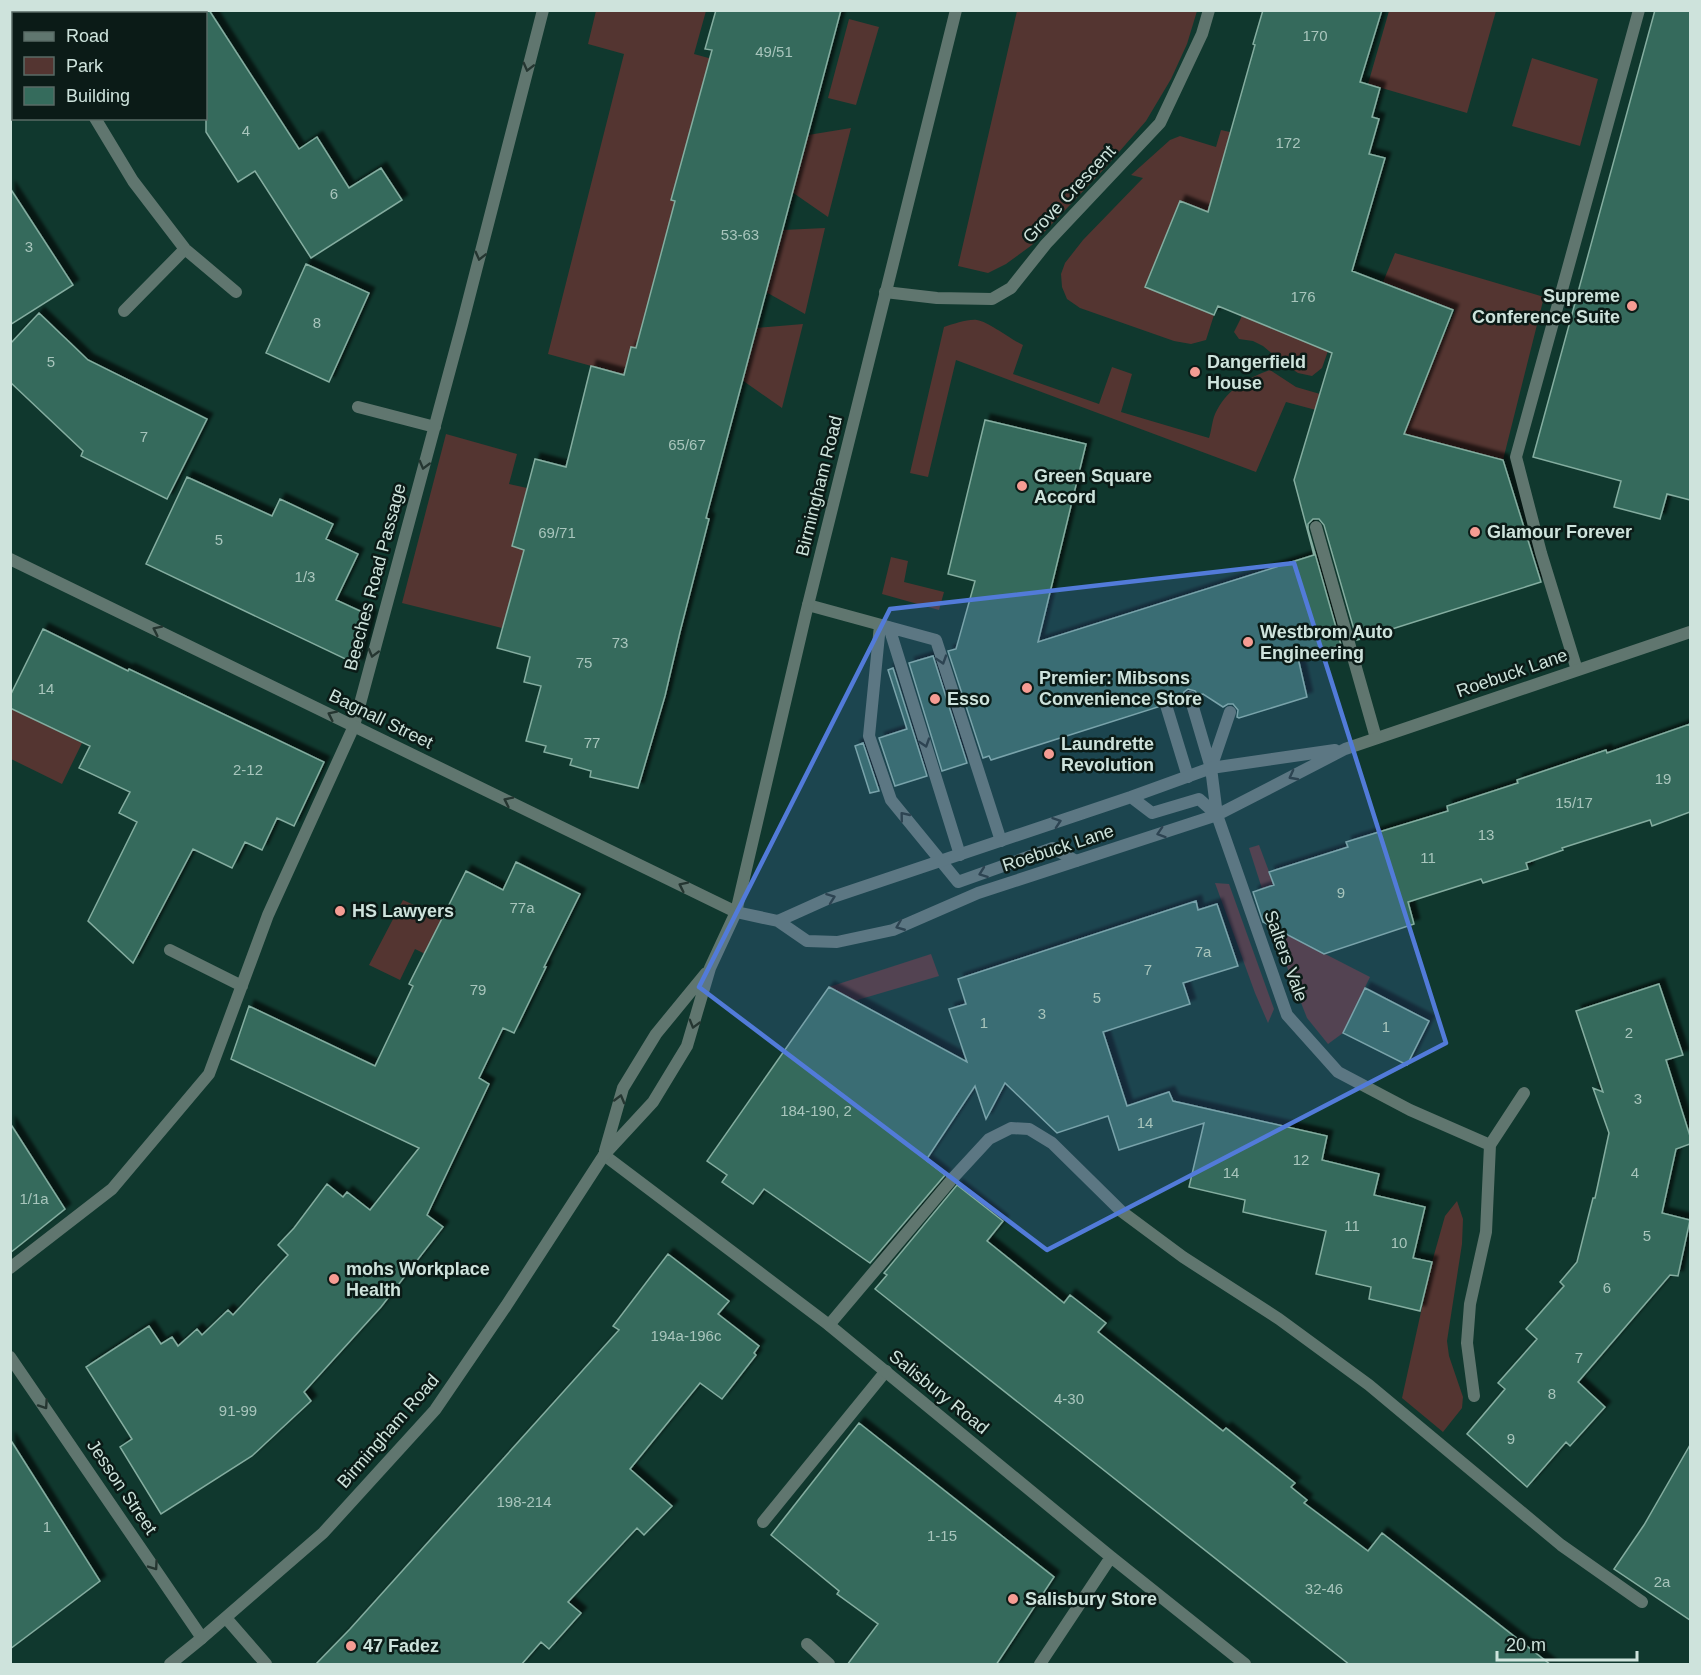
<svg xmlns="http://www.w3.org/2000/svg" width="1701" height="1675" font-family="Arial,sans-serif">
	<defs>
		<filter id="shadow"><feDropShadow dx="5.5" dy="-5.5" stdDeviation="1.5" flood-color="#0009"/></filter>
	</defs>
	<rect width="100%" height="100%" fill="#10382e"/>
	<path fill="#543531" d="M596 11H706L694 54 745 68 705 76 698 101 726 159 685 148 671 200 706 209 664 241 649 299 672 358 632 347 624 375 548 354 624 54 588 44Z
		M1017 11H1197L1187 44 1171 79 1146 121 1105 168 1032 245 1006 264 988 273 958 266Z
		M1389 11H1496L1467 113 1368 84Z
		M849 19 879 27 856 105 828 98Z
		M1532 58 1598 79 1580 146 1512 126Z
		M851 128 828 217 792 192 808 135Z
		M1221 130 1230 132 1223 159 1235 163 1224 203 1163 242 1146 287 1214 315 1206 340 1191 344 1174 341 1080 308 1067 299 1062 287 1061 274 1065 263 1083 240 1143 178 1131 175 1170 140 1180 136 1216 147Z
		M825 228 805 314 766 292 783 230Z
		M1395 253 1544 297 1503 460 1286 402 1256 472 956 360 928 477 910 473 944 327C954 324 967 319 977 320 989 322 1010 339 1023 345L1013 374 1099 404 1112 367 1132 374 1121 412 1209 438C1212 429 1212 418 1217 410 1229 388 1248 378 1270 370L1296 387 1320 394 1436 331 1445 334 1455 310 1383 282Z
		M1242 316 1328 351 1322 368 1312 376 1298 373 1286 365 1263 346 1253 341 1239 339 1234 332Z
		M803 324 782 408 742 380 756 328Z
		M446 434 517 454 509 484 527 488 512 546 529 551 510 602 502 628 402 603Z
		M891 557 908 561 904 582 944 592 939 610 882 594Z
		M10 708 82 743 62 784 11 759Z
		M1259 845 1294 938 1370 977 1343 1033 1328 1044 1307 1018 1287 967 1249 848Z
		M1215 883 1229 884 1274 1009 1268 1023 1255 993Z
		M403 900 495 942 478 980 415 949 400 980 369 965Z
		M931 954 939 976 854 1001 829 987Z
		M1457 1201 1463 1219 1462 1244 1447 1341 1449 1356 1463 1397 1462 1408 1443 1432 1402 1398 1432 1262 1445 1216Z"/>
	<path fill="#356b5c" stroke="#84ada0" stroke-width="1.5" filter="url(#shadow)" d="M206 10H209L299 149 317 137 349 188 381 168 402 200 311 258 255 171 238 182 206 132Z
		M716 10H841L706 518 709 519 680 632 665 696 638 788 590 777 591 771 570 765 572 759 544 752 546 746 526 741 541 686 524 682 530 657 497 648 524 550 512 546 535 459 566 467 591 366 624 375 631 347 636 348 675 201 671 200 712 50 705 49Z
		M1263 10H1382L1360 82 1380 88 1372 117 1379 119 1369 154 1385 158 1352 271 1453 310 1404 434 1503 460 1541 582 1357 640 1324 525 1319 519H1313L1308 524V529L1341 645 1298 658 1307 697 1239 718 1237 717 1238 710 1233 704H1228L1223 707 1203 694 1198 695 1195 691 1188 689 1184 692 1182 700 1174 703 1171 699 1164 697 1160 700 1158 707 991 760 989 756 983 758 948 651 956 649 975 581 948 574 985 420 1086 444 1038 642 1314 555 1294 480 1332 353 1218 306 1214 315 1145 287 1180 201 1208 212 1255 45 1253 44Z
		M1655 10H1690V500L1667 494 1660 519 1614 507 1621 481 1533 457Z
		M10 188 73 285 10 325Z
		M306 264 369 293 329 382 266 353Z
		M39 313 88 360 207 419 167 499 81 456 83 451 10 382V344Z
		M187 477 272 516 280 499 333 524 326 539 358 554 336 600 371 616 358 665 146 564Z
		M43 629 128 671 129 669 324 762 294 826 277 818 262 850 245 842 232 868 193 849 133 963 88 921 137 822 119 813 130 792 79 768 90 746 10 708V696Z
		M933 656 967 763 942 771 909 663Z
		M893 668 927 776 895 786 879 738 907 729 888 670Z
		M1690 724V812L1652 826 1650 820 1562 848 1563 850 1526 863 1528 869 1483 883 1481 879 1408 902 1414 924 1324 954 1263 922 1253 892 1274 885 1269 872 1348 847 1346 842 1448 811 1447 806 1518 783 1517 780 1606 750 1607 753Z
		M863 743 879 791 870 793 855 746Z
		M516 862 580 894 544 967H546L514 1033 503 1028 479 1078 489 1084 427 1215 443 1227 381 1307 304 1392 311 1401 252 1456 161 1514 120 1447 132 1439 86 1367 149 1326 161 1344 172 1337 178 1346 197 1329 202 1335 228 1310 233 1315 288 1255 278 1245 294 1228 327 1184 343 1197 347 1192 370 1210 419 1148 231 1059 249 1006 375 1066 413 986 409 984 466 871 503 890Z
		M1196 901 1198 910 1217 904 1238 966 1183 983 1190 1004 1103 1032 1127 1106 1169 1092 1173 1101 1327 1136 1322 1160 1379 1174 1374 1195 1425 1207 1413 1258 1432 1262 1420 1311 1369 1299 1371 1287 1316 1274 1326 1231 1243 1212 1245 1200 1189 1187 1204 1123 1119 1150 1108 1116 1057 1133 1005 1083 986 1119 975 1086 926 1160 945 1175 870 1263 764 1189 753 1204 722 1182 727 1175 707 1161 829 987 967 1062 949 1009 966 1004 958 979Z
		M1659 984 1683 1055 1666 1060 1690 1136V1144L1676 1149 1662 1213 1690 1220 1678 1276 1670 1275 1578 1382 1605 1407 1570 1446 1566 1442 1527 1487 1467 1434 1505 1389 1498 1383 1537 1339 1526 1329 1564 1286 1560 1282 1577 1262 1593 1198H1595L1609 1133 1593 1088 1603 1092 1576 1011Z
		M1365 988 1429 1021 1407 1065 1343 1033Z
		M10 1123 65 1209 10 1253Z
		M957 1185 1003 1221 987 1241 1064 1303 1070 1295 1106 1323 1098 1332 1223 1431 1226 1428 1295 1483 1291 1487 1307 1500 1304 1503 1368 1551 1382 1533 1551 1665H1350L875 1289 887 1275 884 1273Z
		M668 1254 729 1301 718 1314 759 1346 754 1353 756 1355 722 1399 700 1383 630 1469 672 1506 644 1535 637 1528 568 1602 581 1613 549 1649 541 1642 521 1665H315L350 1629 619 1330 613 1326Z
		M859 1423 1054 1577 996 1665H847L878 1624 837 1594 839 1591 771 1535Z
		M10 1439 100 1581 10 1649Z
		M1690 1445V1620L1614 1569 1644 1525Z"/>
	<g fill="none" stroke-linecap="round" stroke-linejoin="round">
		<path stroke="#60766f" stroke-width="12" d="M358 407 435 427
			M1316 527 1376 738
			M808 605 936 640 1001 841
			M880 625 869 736 891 800 958 882 1053 848 1076 861
			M889 627 960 855
			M1577 670 1541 553 1516 457 1639 10
			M1190 697 1211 768
			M1166 705 1188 777
			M1211 768 1230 712
			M170 950 242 986
			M10 1268 112 1189 209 1074 268 915 354 726 462 325 543 10
			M829 1325 953 1178 989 1139 1011 1128 1029 1129 1052 1143 1121 1211 1183 1257 1279 1319 1369 1385 1561 1545 1642 1602
			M763 1522 886 1371
			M226 1618 266 1664
			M807 1644 829 1664"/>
		<path stroke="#60766f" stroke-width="12" d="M28 10 30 14
			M95 118 133 181 185 249 236 292
			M885 292 937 298 992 299 1011 288 1046 244 1160 123 1202 34 1209 10
			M124 311 185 249
			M10 559 736 912 778 921 807 941 837 942 893 930 978 893 1217 815 1345 749 1690 632
			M1211 768 1217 815 1287 1015 1338 1072 1410 1110 1490 1145
			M1131 797 1152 813 1199 799 1217 815
			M778 921 827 899 1131 797 1211 768 1335 750
			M604 1155 829 1325 1111 1557 1245 1664
			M10 1357 202 1638
			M1474 1396 1467 1343 1470 1304 1486 1232 1490 1145 1524 1093
			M1040 1664 1111 1557"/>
		<path stroke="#60766f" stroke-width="12" d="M605 1151 623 1088 656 1034 706 973
			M170 1664 202 1638 323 1533 435 1410 506 1306 604 1155 653 1102 687 1046 710 968 736 912 806 613 956 10"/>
	</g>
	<defs><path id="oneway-chevron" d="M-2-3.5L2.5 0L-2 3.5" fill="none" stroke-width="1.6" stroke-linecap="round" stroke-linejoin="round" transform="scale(1.5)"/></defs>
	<g stroke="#253631">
		<use href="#oneway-chevron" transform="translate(528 67) rotate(104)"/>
		<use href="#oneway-chevron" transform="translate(480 256) rotate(104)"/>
		<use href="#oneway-chevron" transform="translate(424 465) rotate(105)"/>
		<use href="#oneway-chevron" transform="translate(157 630) rotate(-154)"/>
		<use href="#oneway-chevron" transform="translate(373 653) rotate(105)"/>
		<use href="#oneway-chevron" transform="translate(942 660) rotate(72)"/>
		<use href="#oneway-chevron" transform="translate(332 715) rotate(-154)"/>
		<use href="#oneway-chevron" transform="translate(925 743) rotate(72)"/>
		<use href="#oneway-chevron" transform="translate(1293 776) rotate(152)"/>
		<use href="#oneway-chevron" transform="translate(508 801) rotate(-154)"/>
		<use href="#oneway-chevron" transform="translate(904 816) rotate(-129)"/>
		<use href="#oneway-chevron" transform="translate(1057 822) rotate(-19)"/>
		<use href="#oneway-chevron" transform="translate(1161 833) rotate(162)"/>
		<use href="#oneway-chevron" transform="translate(983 873) rotate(160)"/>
		<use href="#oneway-chevron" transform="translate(683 886) rotate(-154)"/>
		<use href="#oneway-chevron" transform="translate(831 898) rotate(-20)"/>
		<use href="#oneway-chevron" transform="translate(900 926) rotate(158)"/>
		<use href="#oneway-chevron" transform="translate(694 1024) rotate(106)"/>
		<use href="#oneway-chevron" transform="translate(620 1099) rotate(-75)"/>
		<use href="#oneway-chevron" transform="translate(44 1405) rotate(56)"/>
		<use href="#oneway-chevron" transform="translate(154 1566) rotate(55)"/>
	</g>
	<path fill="#527bd9" fill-opacity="0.2" stroke="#527bd9" stroke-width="4.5" stroke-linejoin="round" d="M1294 563 1446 1043 1047 1250 699 987 890 609Z"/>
	<g fill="#f59c93" stroke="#0b1b17" stroke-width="2">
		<circle cx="1632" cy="306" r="6"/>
		<circle cx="1195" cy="372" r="6"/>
		<circle cx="1022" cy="486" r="6"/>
		<circle cx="1475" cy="532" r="6"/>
		<circle cx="1248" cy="642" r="6"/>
		<circle cx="1027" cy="688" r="6"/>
		<circle cx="935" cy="699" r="6"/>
		<circle cx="1049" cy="754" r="6"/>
		<circle cx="340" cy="911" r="6"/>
		<circle cx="334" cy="1279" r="6"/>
		<circle cx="1013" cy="1599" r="6"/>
		<circle cx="351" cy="1646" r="6"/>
	</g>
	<g text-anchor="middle" stroke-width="5" stroke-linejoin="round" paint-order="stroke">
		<g font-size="15" fill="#a8c5bc">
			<text x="1315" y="41">170</text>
			<text x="774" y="57">49/51</text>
			<text x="246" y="136">4</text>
			<text x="1288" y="148">172</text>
			<text x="334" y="199">6</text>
			<text x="740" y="240">53-63</text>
			<text x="29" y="252">3</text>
			<text x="1303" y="302">176</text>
			<text x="317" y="328">8</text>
			<text x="51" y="367">5</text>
			<text x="144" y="442">7</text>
			<text x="687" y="450">65/67</text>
			<text x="557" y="538">69/71</text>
			<text x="219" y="545">5</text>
			<text x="305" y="582">1/3</text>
			<text x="620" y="648">73</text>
			<text x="584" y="668">75</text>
			<text x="46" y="694">14</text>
			<text x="592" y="748">77</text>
			<text x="248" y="775">2-12</text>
			<text x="1663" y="784">19</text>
			<text x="1574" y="808">15/17</text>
			<text x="1486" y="840">13</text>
			<text x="1428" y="863">11</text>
			<text x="1341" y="898">9</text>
			<text x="522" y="913">77a</text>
			<text x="1203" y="957">7a</text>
			<text x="1148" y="975">7</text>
			<text x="478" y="995">79</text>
			<text x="1097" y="1003">5</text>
			<text x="1042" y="1019">3</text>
			<text x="984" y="1028">1</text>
			<text x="1386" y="1032">1</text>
			<text x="1629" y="1038">2</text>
			<text x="1638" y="1104">3</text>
			<text x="816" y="1116">184-190, 2</text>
			<text x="1145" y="1128">14</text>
			<text x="1301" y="1165">12</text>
			<text x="1231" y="1178">14</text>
			<text x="1635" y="1178">4</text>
			<text x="34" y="1204">1/1a</text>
			<text x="1352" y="1231">11</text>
			<text x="1647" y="1241">5</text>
			<text x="1399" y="1248">10</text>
			<text x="1607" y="1293">6</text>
			<text x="686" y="1341">194a-196c</text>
			<text x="1579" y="1363">7</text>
			<text x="1552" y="1399">8</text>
			<text x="1069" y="1404">4-30</text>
			<text x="238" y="1416">91-99</text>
			<text x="1511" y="1444">9</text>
			<text x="524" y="1507">198-214</text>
			<text x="47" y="1532">1</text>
			<text x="942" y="1541">1-15</text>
			<text x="1662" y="1587">2a</text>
			<text x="1324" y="1594">32-46</text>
		</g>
		<g font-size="18" fill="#cee3dc" stroke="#0b1b17">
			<text transform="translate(1069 194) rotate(-47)" y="6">Grove Crescent</text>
			<text transform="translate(819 486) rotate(-76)" y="6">Birmingham Road</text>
			<text transform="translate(375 577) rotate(-75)" y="6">Beeches Road Passage</text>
			<text transform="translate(1512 673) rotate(-19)" y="6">Roebuck Lane</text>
			<text transform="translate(381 719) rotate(26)" y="6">Bagnall Street</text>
			<text transform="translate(1058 848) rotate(-18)" y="6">Roebuck Lane</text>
			<text transform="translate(1286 956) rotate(70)" y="6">Salters Vale</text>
			<text transform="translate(939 1392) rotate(39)" y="6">Salisbury Road</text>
			<text transform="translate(388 1431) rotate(-49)" y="6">Birmingham Road</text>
			<text transform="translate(122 1487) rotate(56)" y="6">Jesson Street</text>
		</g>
		<g font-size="18" font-weight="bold" fill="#cee3dc" stroke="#0b1b17" text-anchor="start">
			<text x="1620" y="302" text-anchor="end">Supreme<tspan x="1620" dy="21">Conference Suite</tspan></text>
			<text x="1207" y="368">Dangerfield<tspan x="1207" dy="21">House</tspan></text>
			<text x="1034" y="482">Green Square<tspan x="1034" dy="21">Accord</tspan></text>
			<text x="1487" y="538">Glamour Forever</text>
			<text x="1260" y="638">Westbrom Auto<tspan x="1260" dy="21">Engineering</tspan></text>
			<text x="1039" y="684">Premier: Mibsons<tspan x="1039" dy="21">Convenience Store</tspan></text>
			<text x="947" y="705">Esso</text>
			<text x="1061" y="750">Laundrette<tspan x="1061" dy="21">Revolution</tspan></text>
			<text x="352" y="917">HS Lawyers</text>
			<text x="346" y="1275">mohs Workplace<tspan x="346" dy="21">Health</tspan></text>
			<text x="1025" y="1605">Salisbury Store</text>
			<text x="363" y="1652">47 Fadez</text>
		</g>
	</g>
	<rect width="1701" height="1675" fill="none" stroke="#cee3dc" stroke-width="24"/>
	<rect x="12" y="12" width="195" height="108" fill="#0b1b17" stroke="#596b66" stroke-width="1.5"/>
	<rect x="24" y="32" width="30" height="9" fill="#60766f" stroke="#596b66" stroke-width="1.5"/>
	<text x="66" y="42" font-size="18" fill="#cee3dc">Road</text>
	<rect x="24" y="57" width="30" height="18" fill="#543531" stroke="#596b66" stroke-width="1.5"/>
	<text x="66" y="72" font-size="18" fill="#cee3dc">Park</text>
	<rect x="24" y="87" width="30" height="18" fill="#356b5c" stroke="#596b66" stroke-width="1.5"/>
	<text x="66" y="102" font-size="18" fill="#cee3dc">Building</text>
	<path d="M1497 1651v9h140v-9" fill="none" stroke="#cee3dc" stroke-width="3"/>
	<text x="1506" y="1651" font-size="18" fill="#cee3dc" stroke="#0b1b17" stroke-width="4.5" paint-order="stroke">20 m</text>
</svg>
